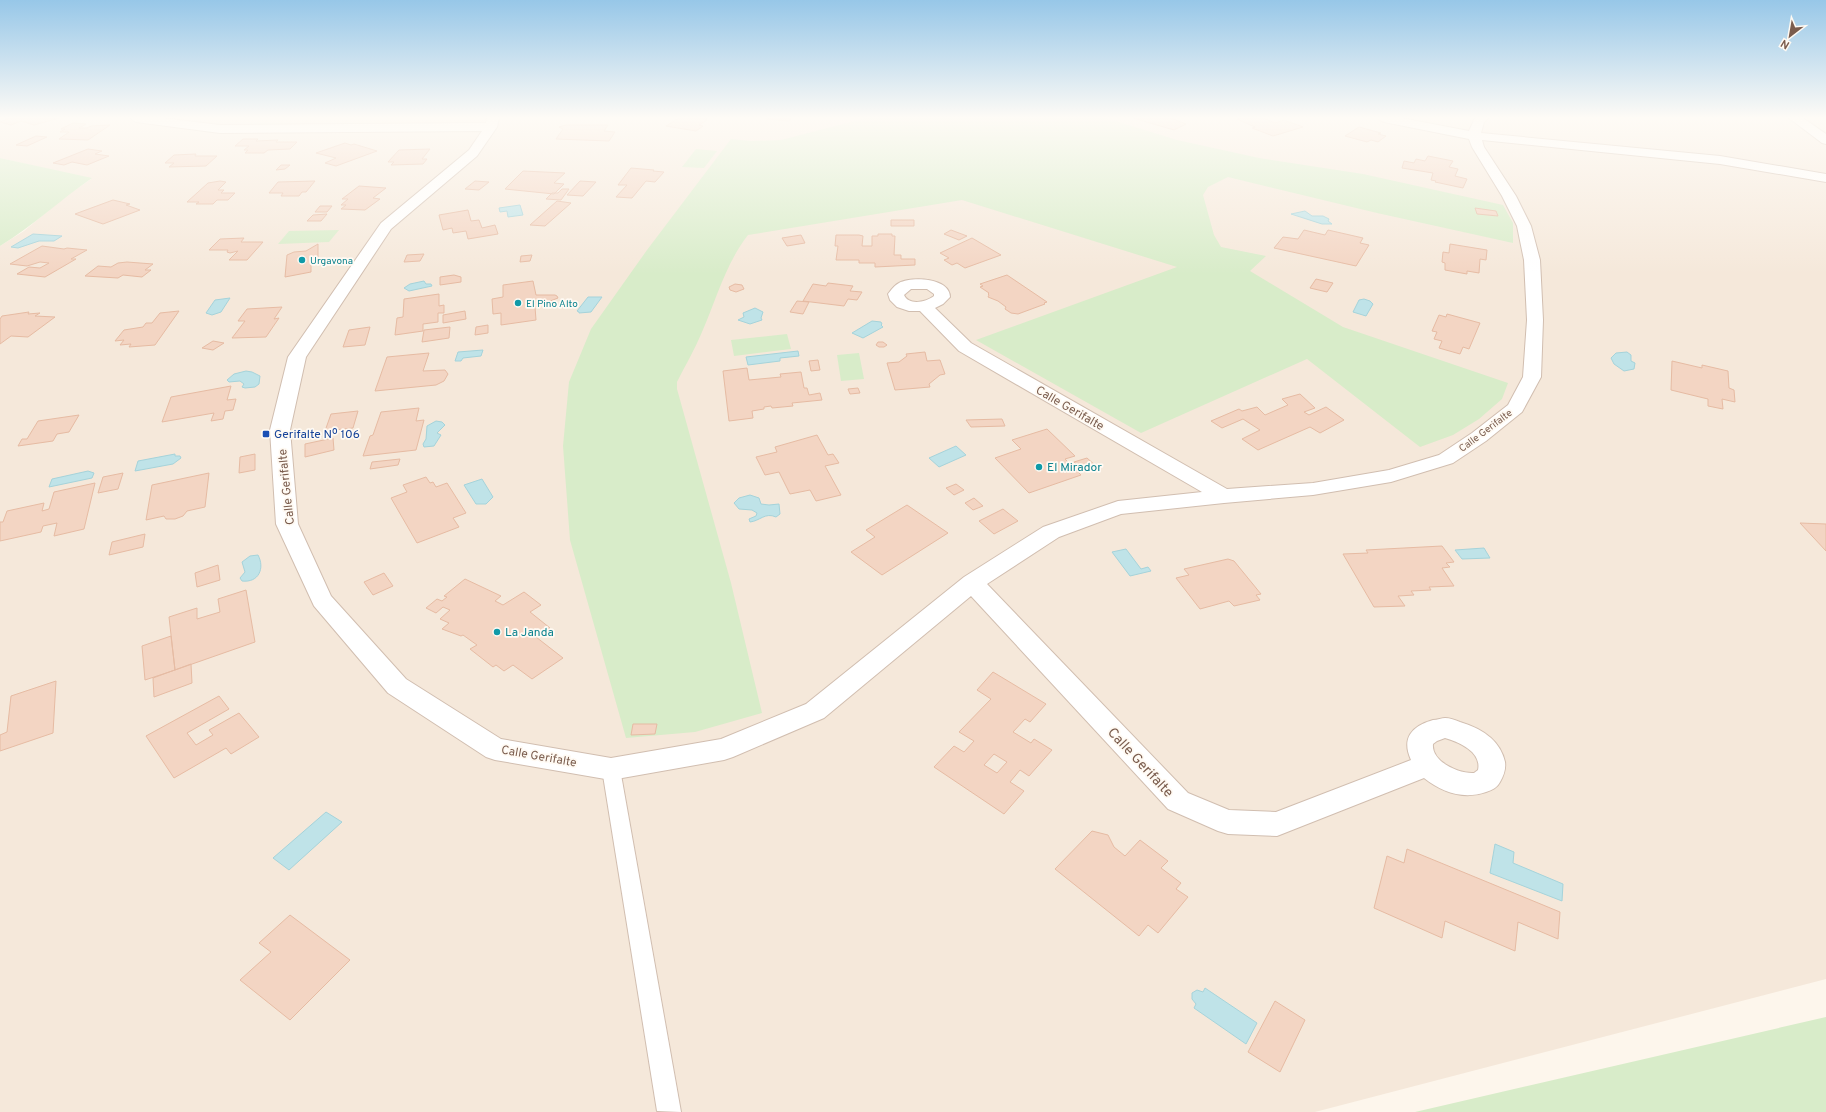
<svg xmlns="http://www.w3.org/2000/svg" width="1826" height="1112" font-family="Overpass,sans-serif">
	<rect width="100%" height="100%" fill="#fdf6ec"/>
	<path fill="#f5e8da" d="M0 118H1826V979L1315 1112H0V246L24 231 62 199 91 179 0 158Z"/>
	<path fill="#d8ecc9" d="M866 118H1106L1177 140 1259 158 1363 174 1503 205 1513 223V243L1377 213 1228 177 1208 187 1203 195 1214 235 1221 247 1266 256 1250 271 1343 327 1508 383 1502 399 1479 419 1453 435 1420 447 1307 359 1141 433 976 340 1177 267 962 200 748 235C726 263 716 300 702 332 695 349 685 366 677 382V389L731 583 762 713 695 732 626 738 570 540 563 446 569 382 591 329 647 250 731 139 751 141 781 140Z
		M696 149 717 151 704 168 682 167Z
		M0 158 92 178C60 200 33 226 0 246Z
		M339 230 329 242 278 244 289 231Z
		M787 334 791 349 734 356 731 340Z
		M859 353 864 379 841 381 837 355Z
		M1826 1017V1112H1415Z"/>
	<path fill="#bfe3e8" stroke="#a5d3da" d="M520 205 523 215 508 217 507 211 500 212 499 208Z
		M1305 211 1312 216H1323L1329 219 1328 221 1332 224H1322L1291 214Z
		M33 234 62 236 54 241H39L18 248 11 247Z
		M424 281 426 284H431L432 286 409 291 404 288 410 284Z
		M588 297H602L591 312 579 313V312L577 311Z
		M230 298 221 312 212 315 206 313 215 300Z
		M1364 299 1370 301 1373 304 1366 316 1353 312 1359 300Z
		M755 308 763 312 761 318 762 320 750 324 738 320 744 317 743 313Z
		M872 321 881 322 882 324 881 325 883 327 863 338 852 333Z
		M483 350 481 356 463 358 461 361H455L458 352Z
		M798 351 799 356 780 358V361L748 365 746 357Z
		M1627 352 1631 355V361L1635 363 1634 369 1624 371 1614 364 1611 358 1616 353Z
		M246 371 252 372 260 376 259 384 255 387 245 388 242 387 244 384 240 381 229 382 227 380 234 374Z
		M436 421 442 422 445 425 437 433 441 435 434 446 424 447 423 444 426 439 427 426Z
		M956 446 966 455 939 467 929 458Z
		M175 454V456H180L181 458 173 464 135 471 138 461Z
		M88 471 94 473 92 478 49 487 52 479Z
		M482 479 493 497 486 504H476L464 485Z
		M750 495 759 498 761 504 769 505 779 504 780 514 776 517C765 512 760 521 750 522L749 519 756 516 757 513 752 510 739 509 734 503 739 498Z
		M1484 548 1490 558 1462 559 1455 550Z
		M1126 549 1141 569 1148 567 1151 571 1130 576 1112 552Z
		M258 555C265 568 259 583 242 581L240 578 245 572 242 562 250 556Z
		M326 812 342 822 289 870 273 858Z
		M1495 844 1514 852 1513 863 1563 884 1562 901 1490 873Z
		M1205 988 1257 1023 1246 1044 1194 1008 1196 1004 1192 999V993L1197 990 1203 992Z"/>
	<path fill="#f3d5c3" stroke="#e6bba3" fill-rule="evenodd" d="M9 118H59L34 125 21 121 11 125 0 122Z
		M679 118H708L705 120H707L699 125 703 126 696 131 666 126Z
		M767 118H792L789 121 766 119Z
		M1133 118H1170L1186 124 1174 130Z
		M1242 118H1263L1275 123 1284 120 1303 127 1273 136 1252 128 1255 127 1237 119Z
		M73 123 86 124 79 128H87L91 126 110 125 88 140 59 139 69 132H60L65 129H61Z
		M566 125H608L604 131 615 132 609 141 556 139 563 129 559 127Z
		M1359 127 1381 133 1378 134 1386 136 1378 142 1371 140 1367 142 1345 136Z
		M36 136 47 137 27 146 16 145Z
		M243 139H258L256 141 278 140 276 142H297L290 149 268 150 264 153H245L248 150H244L249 146H235Z
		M345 143 351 145 354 144 377 151 336 166 325 163 336 158 316 153Z
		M88 149 102 151 95 154 109 156 87 165 72 162 64 165 53 163Z
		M430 149 422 159H427L423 164 391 165 394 162H388L399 150Z
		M196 154 195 156H217L206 166 169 167 174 163H165L174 155Z
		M1428 156 1453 161 1449 167 1458 169 1455 176 1467 179 1463 188 1435 182 1436 181 1431 180 1433 173 1402 168 1404 161 1414 163 1416 159 1425 161Z
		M281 165H290L285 169 276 170Z
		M631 168 654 170 653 171 664 172 655 182 646 181 632 198 616 197 627 185H618Z
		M523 171 565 173 554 183 564 184 554 194 505 189Z
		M220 181 226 182 218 190H224L221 193H235L228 200H217L213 204H196L199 202H187L208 183Z
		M315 181 306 192H302L299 196H281L283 193H269L278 182Z
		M475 181 489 182 479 190 465 189Z
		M580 181 596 182 583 196 567 195Z
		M359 186 386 188 373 198 380 199 365 210 341 209 346 205H341L348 199H342Z
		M562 189H569L561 200 546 199 552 193H558Z
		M113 200 130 204 126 205 140 210 103 224 75 214Z
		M557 201 571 203 545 226 530 225Z
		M320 206H332L327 212H315Z
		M1475 208 1496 211 1498 216 1477 214Z
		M468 210 471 221 479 220 482 228 495 225 498 234 468 239 466 231 453 233 452 228 443 230 439 215Z
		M327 214 321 221H307L313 215Z
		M891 220H914V226H891Z
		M951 230 967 236 959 240 944 234Z
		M1304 230 1325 235 1328 230 1363 238 1360 243 1369 245 1356 266 1274 248 1283 237 1298 239Z
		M878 234H892V236H895L894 255H901V259H915V265L875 267V263H859V260H836L838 246H835L836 235H859L863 236 862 246H872V236H878Z
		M801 235 805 243 787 246 782 238Z
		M244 238 241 242H263L247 260H229L238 251 230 253 227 252 228 250H209L220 239Z
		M972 238 1001 255 965 268 957 263 952 265 944 260 949 258 940 253Z
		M318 244V262L311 263V272L285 277 287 255 294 252 306 251Z
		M1450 244 1487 250 1486 260 1480 259 1479 273 1467 271V274L1445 270V263L1442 262 1443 252 1449 253Z
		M42 246 64 249 67 248 87 250 71 259H76L45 277 17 274 29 267 40 268 49 263 40 262 27 266 10 264Z
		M424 254 420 261 404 262 407 255Z
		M532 255 530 261 520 262 521 256Z
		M127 262 153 264 145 270H151L142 277 123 275 118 278 85 276 98 266 111 267 118 263Z
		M454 275 461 277V282L440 285V277Z
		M1007 275 1047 302 1044 303 1045 304 1018 314 1011 313 1005 309 1006 307 998 301 988 297 989 295 988 294 989 293 980 287 983 286 980 284Z
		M1316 279 1333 283 1327 292 1310 288Z
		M533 281 536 295H555L557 296 558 298 535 307 536 320 501 325V313L493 314 492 299 503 297V285Z
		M828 283 853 286 850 291 862 292 857 300 848 299 844 306 803 301 813 284 826 286Z
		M735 284 742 285 744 289 736 292 730 290 729 287Z
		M439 294V306L444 305V313H438V322L423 324V331L395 335 397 318 403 317 404 299Z
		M797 301 809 302 803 314 790 312Z
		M282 307 274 319 279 318 266 337 232 338 245 321H238L247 309Z
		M179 311 155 345 129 347 131 344 120 345 124 340 115 341 124 330 143 327 146 323H152L160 313Z
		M465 311 466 319 443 323V315Z
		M29 312 28 314 40 313 35 316 55 317 28 337 11 336 0 344V319L2 316Z
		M1447 314 1480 323 1469 349 1463 347 1460 354 1439 348 1442 341 1434 339 1437 332 1432 331 1439 315 1446 317Z
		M488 325V333L475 335 476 327Z
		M370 327 365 345 343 347 349 330Z
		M450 327 449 338 422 342 424 330Z
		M213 341 224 343 213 350 202 348Z
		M878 342H883L887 345 884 347H879L876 345Z
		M925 352 927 361 940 360 945 374 940 375 929 384 930 387 895 390 887 363 899 362 907 356 906 354Z
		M429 353 423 371 445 370 448 374 444 381 436 385 375 391 387 357Z
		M818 360 820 370 811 371 809 361Z
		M1672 361 1702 368V365L1728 371 1729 388 1734 390 1735 402 1722 399 1723 409 1708 406V399L1671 390Z
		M747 368 749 380 781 377 780 374 801 372 804 388H807L809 395 820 393 822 400 792 403 793 406 772 408 771 406 764 407V409L752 411 753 418 729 421 723 371Z
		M231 386 227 400 236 399 233 410 225 411 223 419 211 421 214 413 162 422 171 397Z
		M858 388 860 393 850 394 848 389Z
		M1300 394 1315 408 1304 412 1309 415 1326 407 1344 420 1320 433 1310 427 1258 450 1242 439 1260 430 1243 419 1222 428 1211 421 1239 409 1242 411 1257 407 1265 415 1288 405 1282 399Z
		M419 408 416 421 424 420 416 450 363 456 370 436 373 435 381 412Z
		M358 411 353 428 325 431 331 414Z
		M79 415 69 432 57 434 53 441 18 446 22 439H27L38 421Z
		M1002 419 1005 426 971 427 966 420Z
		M1047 429 1075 456 1065 459 1081 475 1029 493 995 458 1021 449 1012 440Z
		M817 435 828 455 833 454 839 463 825 466 841 495 816 501 810 490 790 494 779 472 765 475 756 457 777 452 775 447Z
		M333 438 334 450 305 457V444Z
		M255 454V470L239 473 240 457Z
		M1087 458 1097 467 1084 471 1074 462Z
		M400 459 398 465 370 469 372 462Z
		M123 473 118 489 98 493 103 477Z
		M209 473 205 507 187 511 183 516 175 519H166L164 516 146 520 152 485Z
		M426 477 430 483 433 482 436 487 447 483 466 513 453 518 459 527 417 543 391 498 407 492 403 485Z
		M95 483 84 529 54 536 57 523 43 526 41 532 0 541V522H3L7 511 44 503 42 511 49 509 54 492Z
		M956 484 964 490 954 495 946 488Z
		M974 498 983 506 973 510 965 503Z
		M907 505 948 533 882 575 851 552 875 537 866 530Z
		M1003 509 1018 521 994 534 979 521Z
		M1800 523 1826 524V551Z
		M145 534 143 547 109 555 112 542Z
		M1442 546 1454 562 1446 563 1450 567 1442 568 1454 586 1429 587 1431 590 1411 591 1414 595 1398 596 1405 606 1374 607 1343 554 1368 553 1366 550Z
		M1228 559 1234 561 1261 594 1256 595 1260 600 1234 606 1229 601 1200 609 1176 578 1189 575 1184 569Z
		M218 565 220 580 197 587 195 573Z
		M384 573 393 586 373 595 364 582Z
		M465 579 501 596 495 601 503 605 524 592 541 605 530 612 550 628 536 637 563 658 532 679 513 665 504 671 496 665 493 667 470 649 477 645 463 635 461 636 442 629 449 623 440 619 450 610 443 607 436 613 426 608 437 599 442 601 447 597 444 596Z
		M246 590 255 642 175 670 169 617 197 608V619L220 612 218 599Z
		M171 636 175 670 145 680 142 646Z
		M191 664 192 683 154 697 153 678Z
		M993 672 1046 704 1030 722 1025 719 1013 732 1031 743 1034 739 1052 750 1029 776 1020 770 1010 782 1024 791 1004 814 934 767 954 746 964 752 974 741 959 732 991 699 977 690ZM994 754 1007 762 997 773 984 765Z
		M56 681 53 733 0 751V735L7 732 11 696Z
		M219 696 229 709 187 733 196 745 213 735 209 730 239 713 259 737 231 754 226 748 174 778 146 736Z
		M633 724H657L655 734 631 735Z
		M1092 831 1108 835 1114 847 1125 856 1140 840 1168 861 1161 868 1181 883 1176 889 1188 897 1158 933 1148 925 1139 936 1055 869Z
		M1407 849 1560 912 1558 939 1518 922 1515 951 1445 921 1442 938 1374 908 1387 856 1404 863Z
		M290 915 350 960 290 1020 240 980 271 952 259 943Z
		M1275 1001 1305 1020 1280 1072 1248 1052Z"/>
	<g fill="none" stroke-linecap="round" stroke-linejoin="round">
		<defs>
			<path id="lane" d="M611 761 618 764 620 769 681 1112 657 1111 602 769 604 764Z"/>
			<path id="street" d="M130 118H162L220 125 486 123 487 118H499L497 127 477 156 391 229 306 357 290 430 298 524 331 596 406 679 501 739 611 758 721 739 806 704 964 577 1043 527 1118 501 1202 492 959 351 920 311H909L897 307 890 300 888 294C891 290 895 285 899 283 912 276 950 278 950 297L943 304 935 308 971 343 1227 489 1313 483 1389 470 1439 455 1472 433 1508 405 1523 377 1527 320 1524 260 1517 226 1502 196 1472 147 1469 139 1384 122 1380 120 1378 118H1401L1469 131 1475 118H1488L1484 122 1481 133 1720 156 1826 174V182L1720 164 1482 140 1484 147 1516 196 1531 226 1540 260 1543 320 1541 377 1522 412 1486 441 1453 463 1391 482 1313 495 1224 503 1121 514 1059 537 987 584 1188 793 1229 810 1276 812 1411 760C1401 738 1412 726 1433 720 1437 720 1442 718 1445 718 1450 718 1455 720 1460 722 1480 728 1500 739 1505 762 1506 769 1504 775 1500 782 1497 788 1492 790 1486 792 1463 800 1442 792 1424 778L1277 836 1228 834 1218 831 1168 809 971 596 824 718 733 757 724 760 611 780 495 760 486 757 388 693 314 606 276 524 270 430 288 357 381 223 469 150 482 131 220 133 136 122ZM911 289H927L934 294V296C926 302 909 306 904 295ZM1445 738C1459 742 1482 752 1478 770L1474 773C1460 774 1431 762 1433 744L1437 741Z
				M1789 118H1803L1826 134V144L1822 143Z"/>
		</defs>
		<use href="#lane" stroke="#d1beb0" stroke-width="2"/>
		<use href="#street" stroke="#d1beb0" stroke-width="2"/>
		<use href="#lane" fill="#fff" fill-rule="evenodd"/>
		<use href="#street" fill="#fff" fill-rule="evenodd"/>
	</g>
	<linearGradient id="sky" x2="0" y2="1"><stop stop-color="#97c7e8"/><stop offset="0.43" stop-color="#fefbf6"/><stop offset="1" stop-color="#fefbf6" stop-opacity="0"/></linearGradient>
	<rect width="1826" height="274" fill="url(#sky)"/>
	<g fill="#0f9aa8" stroke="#fffaf3" stroke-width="1.5">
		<circle cx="302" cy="260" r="4"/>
		<circle cx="518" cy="303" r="4"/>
		<circle cx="1039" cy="467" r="4"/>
		<circle cx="497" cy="632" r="4"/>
	</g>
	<rect fill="#1a4fb4" stroke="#fffaf3" stroke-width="1.5" x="262" y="430" width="8" height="8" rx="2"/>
	<g text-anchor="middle" stroke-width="3.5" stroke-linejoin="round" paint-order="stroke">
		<g font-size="10" fill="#0d838f" stroke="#fffaf3" text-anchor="start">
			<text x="310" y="264">Urgavona</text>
			<text x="526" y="307">El Pino Alto</text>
		</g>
		<g font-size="10" fill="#7a5c4d" stroke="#fffaf3">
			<text transform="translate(1485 430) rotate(-37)" y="4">Calle Gerifalte</text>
		</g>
		<g font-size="12" fill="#7a5c4d" stroke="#fffaf3">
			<text transform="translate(1070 408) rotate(30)" y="4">Calle Gerifalte</text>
			<text transform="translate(286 487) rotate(-96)" y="4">Calle Gerifalte</text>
			<text transform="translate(539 756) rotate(10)" y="4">Calle Gerifalte</text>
		</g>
		<g font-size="12" fill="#164399" stroke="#fffaf3" text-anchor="start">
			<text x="274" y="438">Gerifalte Nº 106</text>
		</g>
		<g font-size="12" fill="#0d838f" stroke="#fffaf3" text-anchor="start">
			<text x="1047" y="471">El Mirador</text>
			<text x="505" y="636">La Janda</text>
		</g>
		<g font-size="14" fill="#7a5c4d" stroke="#fffaf3">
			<text transform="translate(1141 762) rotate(47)" y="5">Calle Gerifalte</text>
		</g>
	</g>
	<g transform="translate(1790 36) rotate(211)" stroke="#fffaf3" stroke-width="3" paint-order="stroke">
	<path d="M0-3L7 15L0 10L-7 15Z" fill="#7a5c4d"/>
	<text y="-6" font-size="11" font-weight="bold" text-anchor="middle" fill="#7a5c4d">N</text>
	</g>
</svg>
